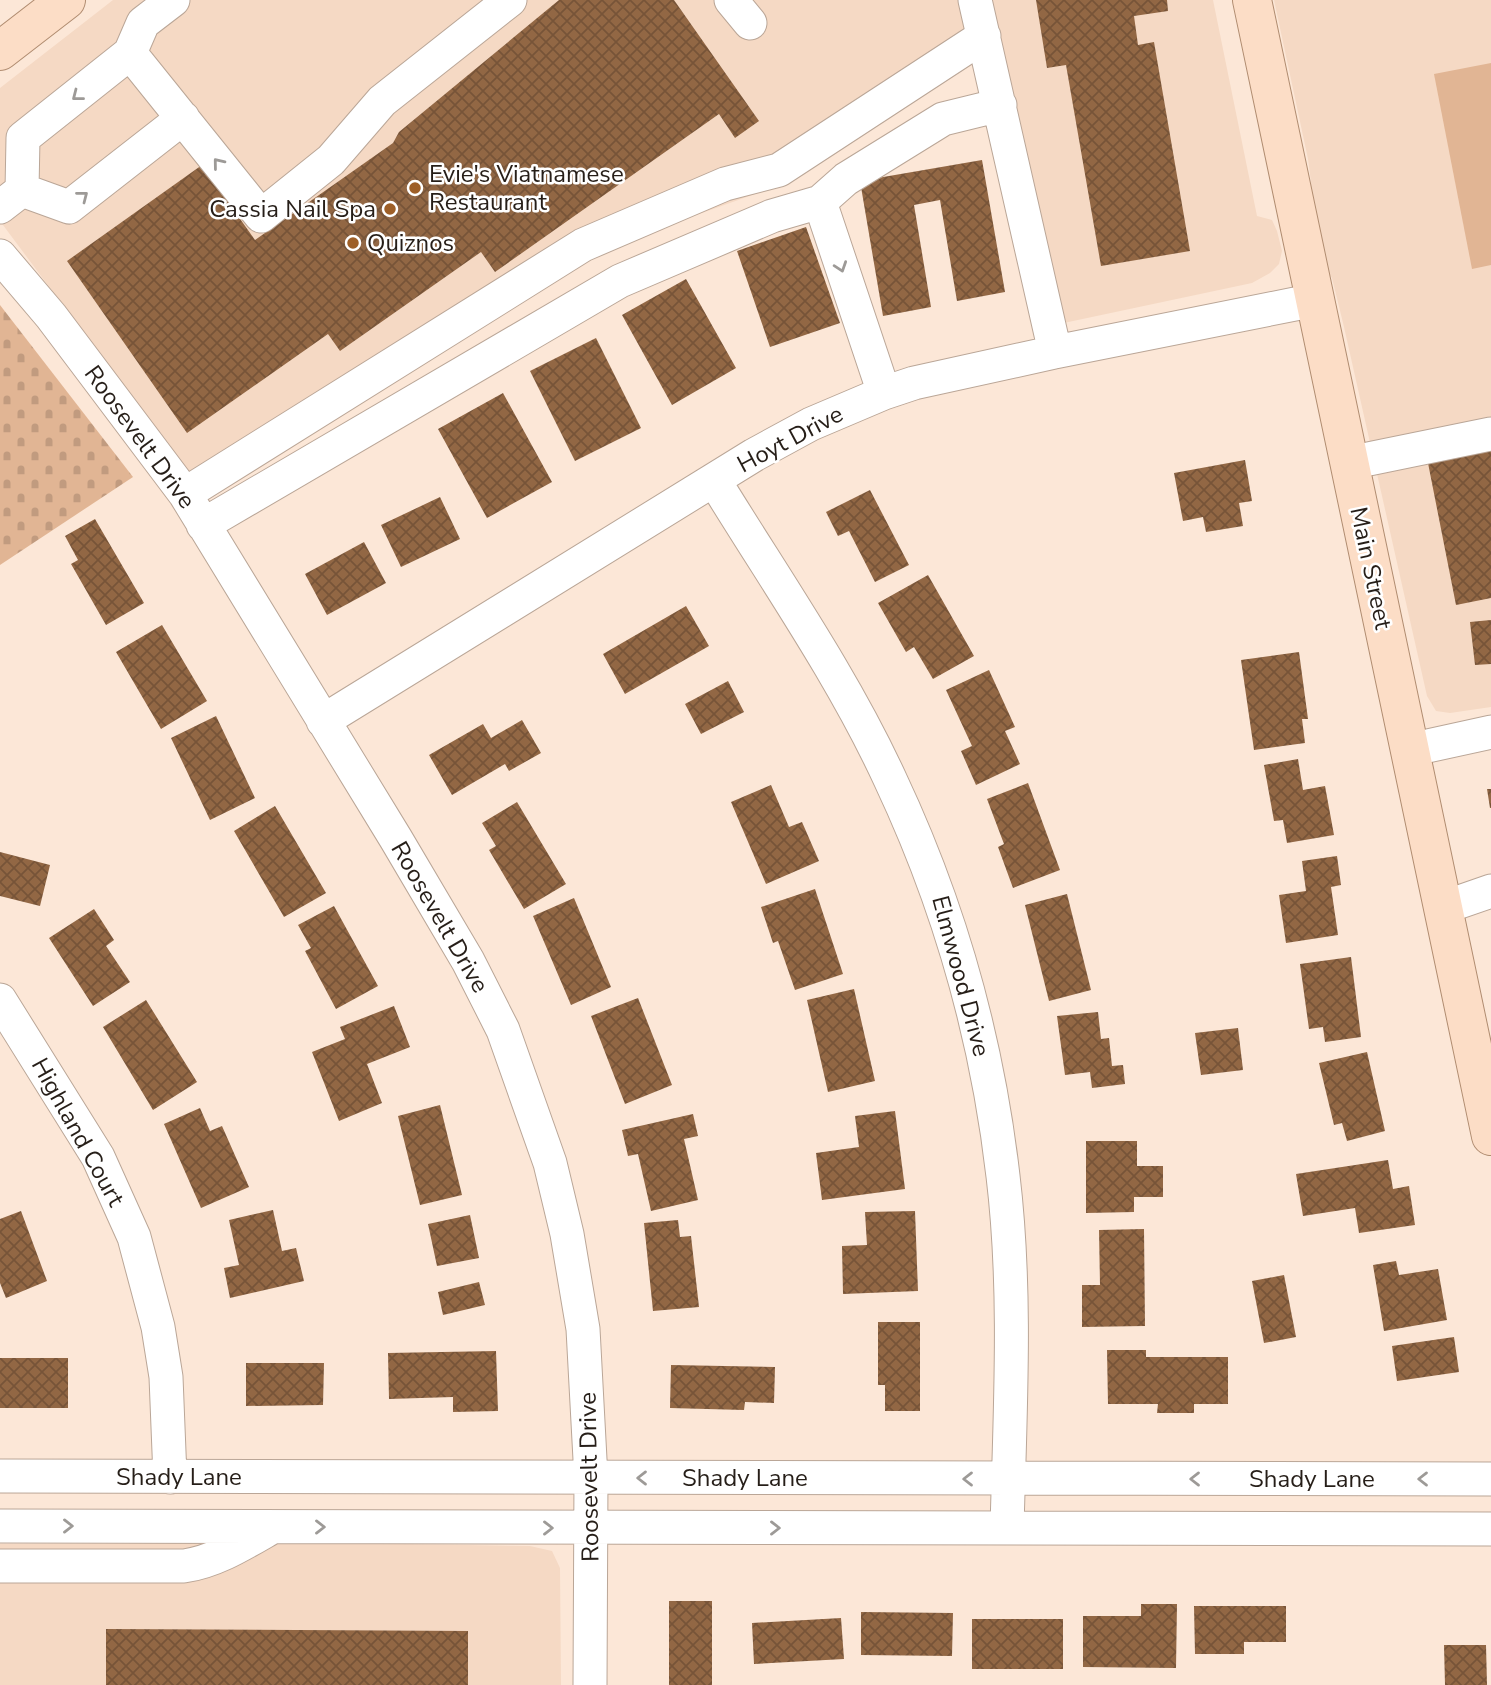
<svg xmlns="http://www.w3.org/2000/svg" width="1491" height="1685" font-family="'Nunito Sans',sans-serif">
	<defs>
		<pattern id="cemetery-stones" width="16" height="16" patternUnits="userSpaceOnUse" patternTransform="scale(1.75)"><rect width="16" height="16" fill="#e1b594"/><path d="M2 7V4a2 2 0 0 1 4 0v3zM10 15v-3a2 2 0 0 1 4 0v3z" fill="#c19b7f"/></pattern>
		<pattern id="building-cross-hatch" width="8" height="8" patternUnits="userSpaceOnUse" patternTransform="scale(1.75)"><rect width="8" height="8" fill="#926744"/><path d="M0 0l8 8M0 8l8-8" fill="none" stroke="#775438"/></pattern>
	</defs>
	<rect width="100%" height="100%" fill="#fce7d7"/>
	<path fill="#f5d9c4" d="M113 0H1213L1257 216 1272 220 1277 231 1282 251 1279 264 1270 273 1252 283 1059 324 997 52 971 60 786 183 618 243 208 500 0 221V88Z
		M1274 0H1491V707L1450 713 1436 711 1427 696 1344 327 1332 278 1325 268 1307 213 1311 182 1308 159Z
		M349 1543 530 1546 552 1551 560 1568 561 1685H0V1544Z"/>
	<path fill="url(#cemetery-stones)" d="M0 305 133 477 0 565Z"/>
	<path fill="#e1b594" d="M1491 63V265L1472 269 1434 74Z"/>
	<path fill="url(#building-cross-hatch)" d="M559 0H674L759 121 735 138 719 114 495 272 481 252 340 351 328 334 187 433 67 261 202 165 255 240 393 143 399 132Z
		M1036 0H1167L1168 11 1134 16 1138 45 1154 42 1190 251 1101 266 1066 65 1047 68Z
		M982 160 1005 292 957 301 940 200 914 205 931 307 883 316 860 181Z
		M806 227 840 323 770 347 737 251Z
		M686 279 736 368 672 405 622 315Z
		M596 338 641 428 575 461 530 371Z
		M503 393 552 482 487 518 438 429Z
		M1491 443V598L1456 605 1428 463Z
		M1245 460 1252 501 1239 503 1243 526 1206 532 1203 517 1183 521 1174 473Z
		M870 490 909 565 875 582 849 531 838 536 826 512Z
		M440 497 460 539 401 567 381 525Z
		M95 519 144 603 106 625 71 564 78 560 65 536Z
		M364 542 386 583 327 615 305 574Z
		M928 575 974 656 933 679 914 647 906 652 878 603Z
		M686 606 709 646 625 694 603 654Z
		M1491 620V664L1475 665 1470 622Z
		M162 625 207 701 161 729 116 652Z
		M1299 652 1308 719H1302L1305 743 1254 750 1241 660Z
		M989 670 1015 727 1005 731 1020 764 976 785 961 751 972 746 946 690Z
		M728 681 744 712 701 734 685 704Z
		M216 716 255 798 210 820 171 738Z
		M522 720 541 753 509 771 505 764 452 795 429 755 483 724 491 738Z
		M1298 759 1303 790 1325 786 1334 835 1287 843 1283 820 1274 821 1264 765Z
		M1028 783 1060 870 1013 888 998 847 1004 844 987 799Z
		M771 785 789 827 802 822 819 861 766 884 731 802Z
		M1487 789H1491V808H1490Z
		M517 802 566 884 524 909 489 850 496 846 482 823Z
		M275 806 326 893 284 917 234 831Z
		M0 852 50 865 40 906 0 896Z
		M1337 856 1341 885 1331 887 1338 935 1286 943 1279 895 1306 891 1302 861Z
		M815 889 843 974 795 990 778 941 773 943 761 907Z
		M1067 894 1091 990 1049 1001 1025 905Z
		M574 898 611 987 571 1005 533 916Z
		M334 906 378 986 336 1009 305 951 311 948 298 925Z
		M94 909 114 940 106 946 130 982 93 1006 49 938Z
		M1351 957 1361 1037 1325 1042 1323 1027 1309 1029 1300 964Z
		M854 989 875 1081 828 1092 807 1000Z
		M638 998 672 1085 625 1104 591 1016Z
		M146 1000 197 1082 153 1110 103 1027Z
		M394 1006 410 1047 367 1064 382 1103 339 1121 312 1052 345 1039 340 1027Z
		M1098 1012 1101 1039 1109 1038 1112 1066 1123 1065 1125 1084 1092 1088 1090 1072 1065 1075 1057 1016Z
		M1238 1028 1243 1070 1201 1075 1195 1033Z
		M1367 1052 1385 1131 1347 1141 1342 1123 1334 1125 1319 1063Z
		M440 1105 462 1195 420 1205 398 1116Z
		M200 1108 210 1131 222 1126 249 1187 201 1208 164 1124Z
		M895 1111 905 1189 822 1200 816 1153 859 1147 855 1116Z
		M693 1114 698 1136 684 1139 698 1200 651 1211 638 1154 628 1156 622 1130Z
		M1086 1141H1137V1166H1163V1197H1134V1212L1086 1213Z
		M1388 1160 1393 1189 1409 1186 1415 1225 1359 1233 1355 1208 1303 1216 1296 1174Z
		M273 1210 282 1251 296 1248 304 1281 230 1298 224 1268 239 1265 229 1220Z
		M21 1211 47 1281 6 1298 0 1283V1219Z
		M915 1211 918 1291 843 1294 842 1246 867 1245 865 1212Z
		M470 1215 479 1258 437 1266 428 1224Z
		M678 1220 680 1237 691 1236 699 1307 653 1311 644 1223Z
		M1144 1229 1145 1326 1082 1327V1285H1100L1099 1230Z
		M1396 1261 1399 1275 1438 1269 1447 1320 1384 1331 1373 1265Z
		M1284 1275 1296 1337 1264 1343 1252 1281Z
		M479 1282 485 1305 443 1315 438 1292Z
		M878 1322H920V1411H885V1385H878Z
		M1454 1337 1459 1372 1397 1381 1392 1346Z
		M1107 1350H1146V1357H1228V1404H1194V1413H1157L1158 1404H1108Z
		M496 1351 498 1411 453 1412V1397L389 1399 388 1353Z
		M0 1358H68V1408H0Z
		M246 1363H324L323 1405 246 1406Z
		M671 1365 775 1367 774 1403 745 1402 744 1410 670 1408Z
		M669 1601H712V1685H669Z
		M1141 1604H1177L1176 1668 1083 1667V1616H1141Z
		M1194 1606H1286V1642H1244V1654H1195Z
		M861 1612 953 1613 952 1656 861 1655Z
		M841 1618 844 1659 754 1664 752 1623Z
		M972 1619H1063V1669H972Z
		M106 1629 468 1631V1685H106Z
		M1444 1645H1486L1487 1685H1445Z"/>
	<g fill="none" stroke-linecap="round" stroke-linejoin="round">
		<defs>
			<path id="minor" d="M731 0 750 23
				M975 0 1055 352
				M130 53 261 216 331 160 382 101 510 0
				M22 190 69 207 183 118
				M820 202 884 393
				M0 207 22 190 23 138 130 53 143 23 173 0
				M0 256 51 316 185 494 396 839 468 961 503 1030 550 1163 567 1234 583 1329 591 1478 590 1685
				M1349 463 1491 434
				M714 480C774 578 842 675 890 779 949 904 987 1038 1003 1176 1017 1292 1010 1412 1007 1528
				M185 494 583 245 725 184 779 170 984 36
				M203 525 620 281 772 216 820 202 846 179 943 119 1000 105
				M323 721 754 455 811 424 884 393 914 383 1055 352 1315 300
				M1409 750 1491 732
				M1442 908 1491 891
				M0 1000 98 1157 134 1237 158 1327 166 1377 170 1477
				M0 1476 1491 1479
				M0 1526 1491 1529
				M0 1566H184C214 1562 243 1544 269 1529"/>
			<path id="major" d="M1252 0 1491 1136
				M0 51 66 0"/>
		</defs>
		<use href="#minor" stroke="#baa697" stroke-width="35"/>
		<use href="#major" stroke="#b08c70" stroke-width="40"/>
		<use href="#minor" stroke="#fff" stroke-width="33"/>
		<use href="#major" stroke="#fcddc6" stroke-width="38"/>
	</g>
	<defs><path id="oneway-chevron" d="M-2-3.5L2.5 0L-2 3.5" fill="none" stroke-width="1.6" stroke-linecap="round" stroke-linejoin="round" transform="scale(1.75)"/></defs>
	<g stroke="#9d9a97">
		<use href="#oneway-chevron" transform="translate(77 96) rotate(142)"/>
		<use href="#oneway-chevron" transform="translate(218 163) rotate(-129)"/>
		<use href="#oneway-chevron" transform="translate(83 196) rotate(-38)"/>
		<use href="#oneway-chevron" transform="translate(841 267) rotate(71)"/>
		<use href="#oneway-chevron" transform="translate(642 1478) rotate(-180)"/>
		<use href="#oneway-chevron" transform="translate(968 1479) rotate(-180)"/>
		<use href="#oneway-chevron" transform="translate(1195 1479) rotate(-180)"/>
		<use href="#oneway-chevron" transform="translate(1423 1479) rotate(-180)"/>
		<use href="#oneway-chevron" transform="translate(68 1526)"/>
		<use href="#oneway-chevron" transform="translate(320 1527)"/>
		<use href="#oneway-chevron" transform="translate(548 1528)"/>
		<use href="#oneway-chevron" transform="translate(775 1528)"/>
	</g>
	<g fill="#9e5f27" stroke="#fff" stroke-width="2.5">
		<circle cx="415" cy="188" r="7"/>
		<circle cx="390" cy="209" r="7"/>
		<circle cx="353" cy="243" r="7"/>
	</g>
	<g text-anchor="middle" stroke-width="5" stroke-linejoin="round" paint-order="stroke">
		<g font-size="24" fill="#261e18" stroke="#fff" text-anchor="start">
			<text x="429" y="182">Evie's Viatnamese<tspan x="429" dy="28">Restaurant</tspan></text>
			<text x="376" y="217" text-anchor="end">Cassia Nail Spa</text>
			<text x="367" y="251">Quiznos</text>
		</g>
		<g font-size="24" fill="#261e18" stroke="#fff">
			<text transform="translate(140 437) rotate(54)" y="8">Roosevelt Drive</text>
			<text transform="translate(790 439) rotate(-28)" y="8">Hoyt Drive</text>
			<text transform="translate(1371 568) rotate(78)" y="8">Main Street</text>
			<text transform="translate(440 917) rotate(60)" y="8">Roosevelt Drive</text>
			<text transform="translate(961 976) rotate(75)" y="8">Elmwood Drive</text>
			<text transform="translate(78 1132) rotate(61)" y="8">Highland Court</text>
			<text x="179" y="1485">Shady Lane</text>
			<text transform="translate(589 1477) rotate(-91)" y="8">Roosevelt Drive</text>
			<text x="745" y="1486">Shady Lane</text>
			<text x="1312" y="1487">Shady Lane</text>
		</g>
	</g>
</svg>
